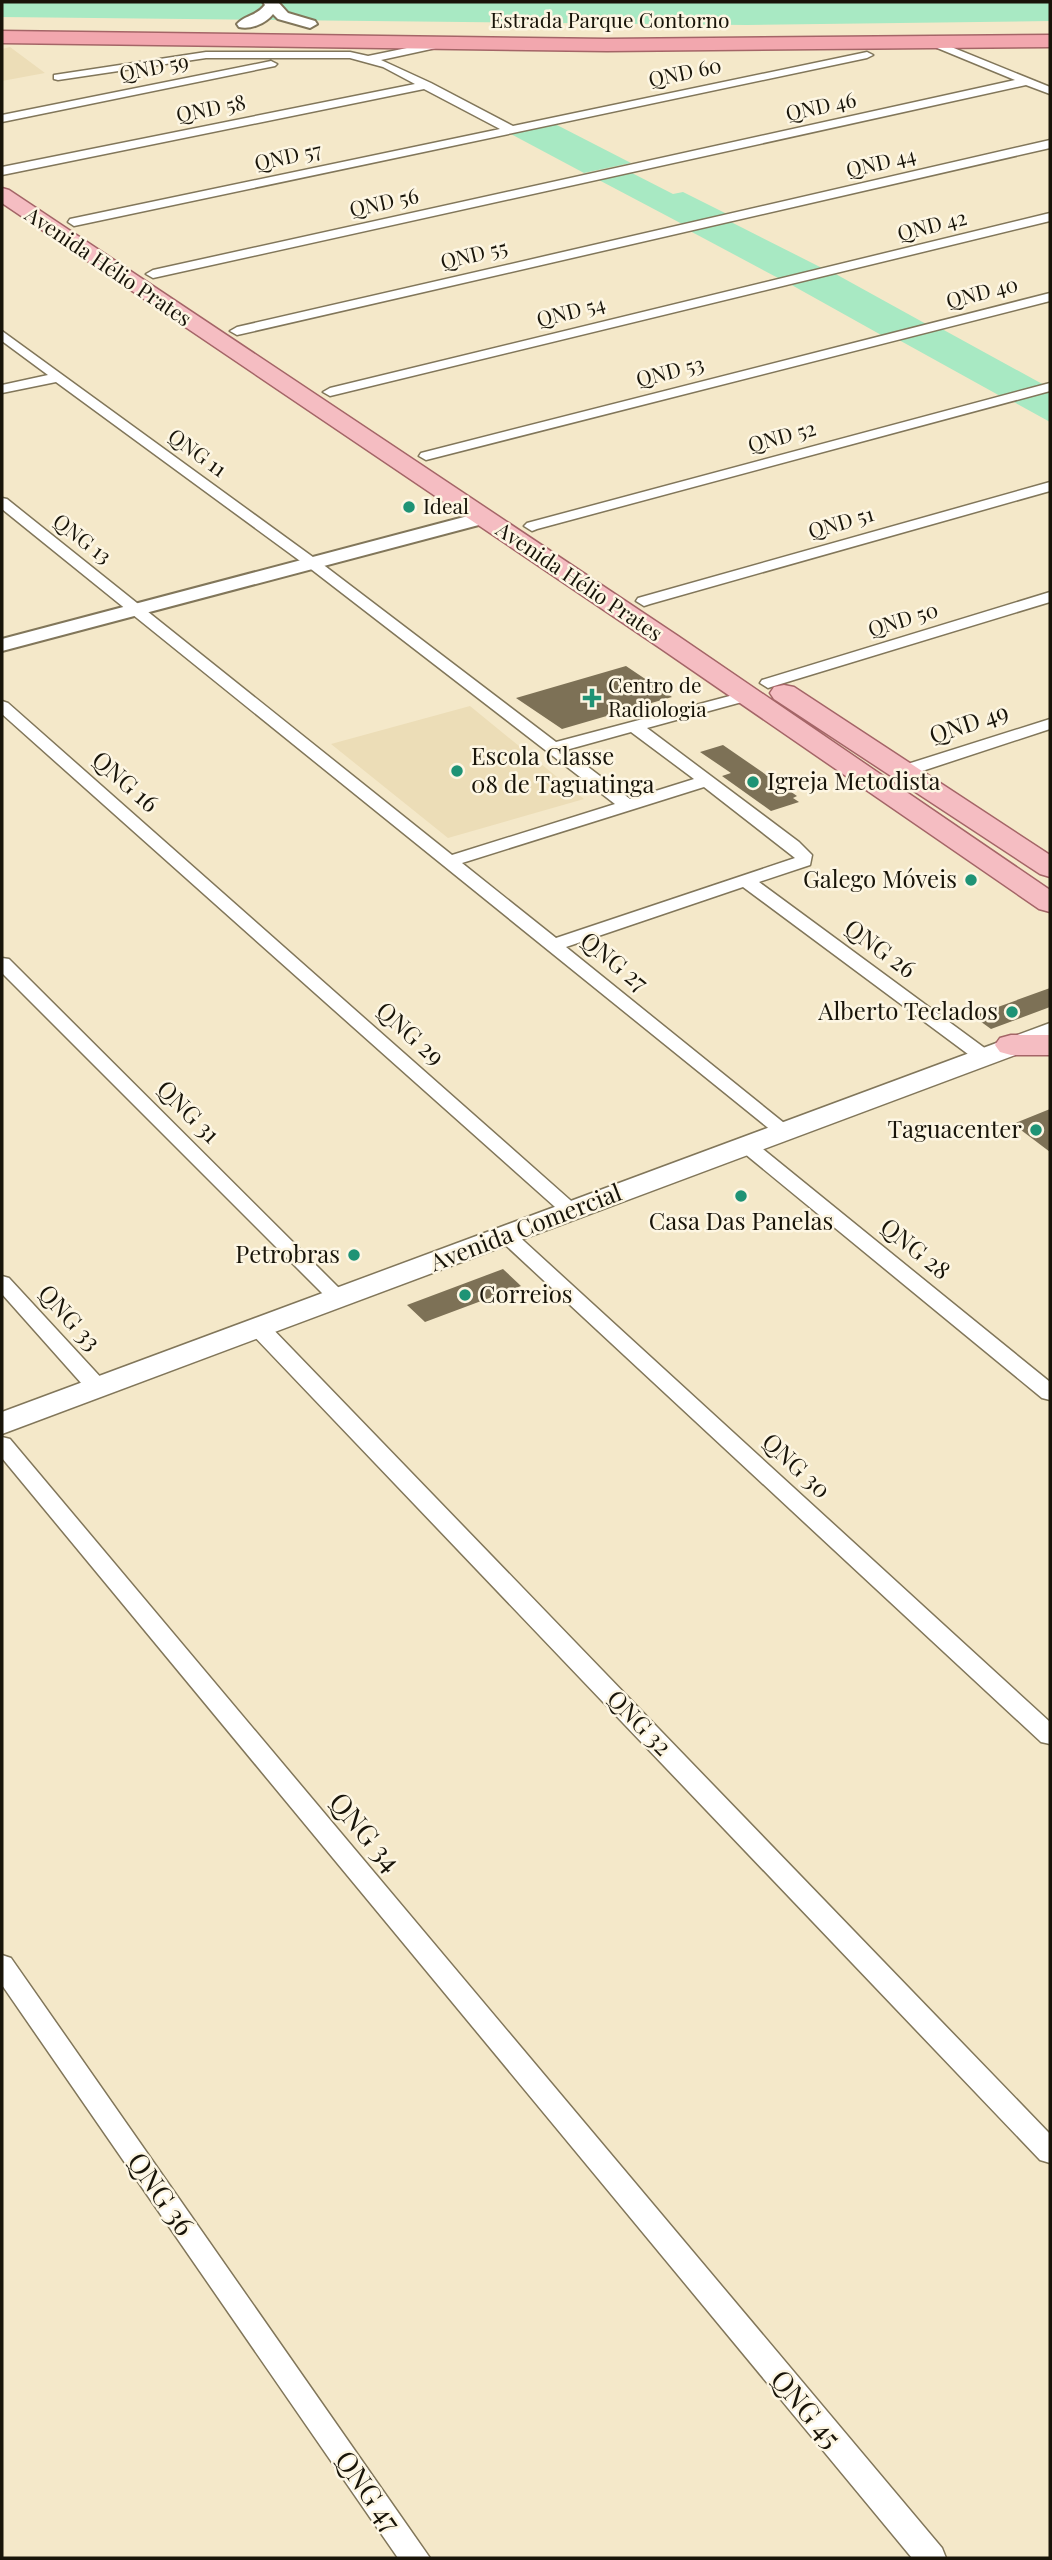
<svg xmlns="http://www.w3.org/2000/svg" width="1052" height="2560" font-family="'Playfair Display',serif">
	<rect width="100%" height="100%" fill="#f4e8c9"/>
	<path fill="#ecddb7" d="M10 47 45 73 2 81V49Z
		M470 706 584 799 448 838 331 744Z"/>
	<path fill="#a8e9c3" d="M2 2H1050V21L747 25 2 17Z
		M555 124 631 163 584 173 509 133Z
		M630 172 673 194 683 192 729 215 686 226 597 179Z
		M731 222 822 268 780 279 690 231Z
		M832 272 928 325 883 336 788 283Z
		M942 329 1046 386 1002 397 899 340Z
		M1050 391V422L1012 401Z"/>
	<path fill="#7d7156" d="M626 666 672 697 562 729 516 698Z
		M723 745 797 796 793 798 799 802 771 811 722 776 731 773 700 752Z
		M1050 988V1007L991 1029 973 1016Z
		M1050 1109V1152L1013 1124Z
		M503 1269 521 1286 425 1322 407 1305Z"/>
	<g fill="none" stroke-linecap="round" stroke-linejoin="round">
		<defs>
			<path id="minor" d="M934 40 1050 87V94L1026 85 153 278 146 274 153 270 1015 80 930 45V41Z
				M441 41 445 42V46L381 60 431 83 513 126 867 52 873 55 867 58 74 226 68 222 70 219 500 129 424 89 2 175V167L415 84 383 67 350 58H206L58 80 54 79V75L206 52H350L368 56Z
				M271 61 277 64 275 66 2 122V115Z
				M1050 140V148L237 335 230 331 237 327Z
				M1050 213V221L330 396 323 392 330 388Z
				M1050 293V301L426 460 419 456 421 453Z
				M2 331 317 560 556 742 741 693H753L755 696 753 699 647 728 799 842 812 855 810 865 759 882 990 1052 993 1056 990 1060H976L743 887 566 947 794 1131 791 1135H777L2 509V498L7 499 452 855 615 804 307 566 56 382 2 393V385L48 375 2 341ZM631 732 694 779 630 799 566 750ZM704 787 795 858 556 938 462 863Z
				M1050 383V391L537 529 532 531 524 526 527 523Z
				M1050 482V491L650 604 644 606 636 601 638 598Z
				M1050 592V602L774 686 768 688 760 683 762 680Z
				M2 701 8 703 578 1207 581 1211 578 1215H564L2 714Z
				M1050 719V729L910 775 904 776 896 771 898 767Z
				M2 958 9 959 345 1294 349 1298 345 1302H331L2 973Z
				M746 1139 753 1141 1050 1382V1400L1042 1398 739 1149 736 1145 739 1141Z
				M506 1229 513 1231 1050 1722V1744L1041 1742 499 1239 496 1235 499 1231Z
				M2 1276 9 1278 106 1383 109 1388 106 1393H90L2 1294Z
				M259 1322 267 1323 1050 2134V2163L1040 2160 251 1333 248 1328 251 1323Z
				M2 1437 10 1439 942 2548 946 2558H912L2 1458Z
				M2 1955 11 1958 430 2558H398L2 1985Z"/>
			<path id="tertiary" d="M263 2H278L288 13 315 21 317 24 310 28 278 19 273 14C266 23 251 30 239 27L237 24C245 15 255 17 265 5Z
				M483 512 490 514 493 518 490 522 2 651V639Z"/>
			<path id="secondary" d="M1050 1023V1042L2 1434V1412Z"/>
			<path id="primary" d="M2 188 9 190 678 636 1050 890V912L1039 909 660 648 2 203Z
				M784 685 794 687 1050 855V877L1040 874 774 699 770 693 774 687Z
				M1011 1035H1050V1055H1011L1000 1052 995 1045 1000 1038Z"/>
			<path id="trunk" d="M2 31 607 39 1050 35V47L607 51 2 43Z"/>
		</defs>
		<use href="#minor" stroke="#81765a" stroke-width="3"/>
		<use href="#tertiary" stroke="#81765a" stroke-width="4"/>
		<use href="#secondary" stroke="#81765a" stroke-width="3"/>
		<use href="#primary" stroke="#a46567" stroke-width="3"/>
		<use href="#trunk" stroke="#a46567" stroke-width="3"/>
		<use href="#minor" fill="#fff" fill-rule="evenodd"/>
		<use href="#tertiary" fill="#fff" fill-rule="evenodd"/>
		<use href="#secondary" fill="#fff" fill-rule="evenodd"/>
		<use href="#primary" fill="#f5bdc2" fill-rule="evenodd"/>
		<use href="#trunk" fill="#f2a7ae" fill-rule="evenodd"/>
	</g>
	<g fill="#1f9375" stroke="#fdf6e3" stroke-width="2.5">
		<circle cx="409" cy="507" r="7"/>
		<path d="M588.5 687.5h7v7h7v7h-7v7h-7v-7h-7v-7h7z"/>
		<circle cx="457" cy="771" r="7"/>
		<circle cx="753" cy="782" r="7"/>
		<circle cx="971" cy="880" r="7"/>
		<circle cx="1012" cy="1012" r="7"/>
		<circle cx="1036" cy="1130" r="7"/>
		<circle cx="741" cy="1196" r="7"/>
		<circle cx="354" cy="1255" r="7"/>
		<circle cx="465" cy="1295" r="7"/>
	</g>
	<g text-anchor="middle" stroke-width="5" stroke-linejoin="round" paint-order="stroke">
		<g font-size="21" fill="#181409" stroke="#fdf6e3">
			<text x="610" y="28">Estrada Parque Contorno</text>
			<text transform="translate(154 68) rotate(-11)" y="7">QND 59</text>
			<text transform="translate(685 73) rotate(-12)" y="7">QND 60</text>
			<text transform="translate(821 107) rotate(-12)" y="7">QND 46</text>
			<text transform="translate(211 109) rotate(-11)" y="7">QND 58</text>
			<text transform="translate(288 157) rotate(-12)" y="7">QND 57</text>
			<text transform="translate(881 163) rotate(-13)" y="7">QND 44</text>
			<text transform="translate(384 203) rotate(-12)" y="7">QND 56</text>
			<text transform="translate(932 226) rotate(-14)" y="7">QND 42</text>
			<text transform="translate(474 255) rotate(-13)" y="7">QND 55</text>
			<text transform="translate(108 267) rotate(34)" y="7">Avenida Hélio Prates</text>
			<text transform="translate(982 293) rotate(-14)" y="7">QND 40</text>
			<text transform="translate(571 312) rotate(-14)" y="7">QND 54</text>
			<text transform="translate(670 372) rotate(-14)" y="7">QND 53</text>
			<text transform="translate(782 437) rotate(-15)" y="7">QND 52</text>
			<text transform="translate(197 453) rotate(36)" y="7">QNG 11</text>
			<text transform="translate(841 523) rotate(-16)" y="7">QND 51</text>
			<text transform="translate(82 539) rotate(38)" y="7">QNG 13</text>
			<text transform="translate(579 582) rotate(34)" y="7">Avenida Hélio Prates</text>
			<text transform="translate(903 620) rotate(-17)" y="7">QND 50</text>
		</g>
		<g font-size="21" fill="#181409" stroke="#fdf6e3" text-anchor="start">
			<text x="423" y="514">Ideal</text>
			<text x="608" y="693">Centro de<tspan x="608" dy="24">Radiologia</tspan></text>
		</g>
		<g font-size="24" fill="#181409" stroke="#fdf6e3">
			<text transform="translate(969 724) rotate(-18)" y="8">QND 49</text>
			<text transform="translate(125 782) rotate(41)" y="8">QNG 16</text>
			<text transform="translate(880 949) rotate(36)" y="8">QNG 26</text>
			<text transform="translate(614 962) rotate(39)" y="8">QNG 27</text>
			<text transform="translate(410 1034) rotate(42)" y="8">QNG 29</text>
			<text transform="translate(188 1112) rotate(45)" y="8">QNG 31</text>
			<text transform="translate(526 1228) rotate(-21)" y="8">Avenida Comercial</text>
			<text transform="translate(915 1249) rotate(39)" y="8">QNG 28</text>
			<text transform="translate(69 1318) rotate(48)" y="8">QNG 33</text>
			<text transform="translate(796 1466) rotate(43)" y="8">QNG 30</text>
			<text transform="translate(639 1723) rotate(46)" y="8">QNG 32</text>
		</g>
		<g font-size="24" fill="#181409" stroke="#fdf6e3" text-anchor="end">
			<text x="471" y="765" text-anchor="start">Escola Classe<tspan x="471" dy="28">08 de Taguatinga</tspan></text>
			<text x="767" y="790" text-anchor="start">Igreja Metodista</text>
			<text x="957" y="888">Galego Móveis</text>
			<text x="998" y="1020">Alberto Teclados</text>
			<text x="1022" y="1138">Taguacenter</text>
			<text x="741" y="1230" text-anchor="middle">Casa Das Panelas</text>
			<text x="340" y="1263">Petrobras</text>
			<text x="479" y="1303" text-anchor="start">Correios</text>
		</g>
		<g font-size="28" fill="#181409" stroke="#fdf6e3">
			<text transform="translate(365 1832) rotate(50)" y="10">QNG 34</text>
			<text transform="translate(161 2194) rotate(55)" y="10">QNG 36</text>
			<text transform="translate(806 2409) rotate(50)" y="10">QNG 45</text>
			<text transform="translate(368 2491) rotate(55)" y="10">QNG 47</text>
		</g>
	</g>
	<rect width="1052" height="2560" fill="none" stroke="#181409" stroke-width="7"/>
</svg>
